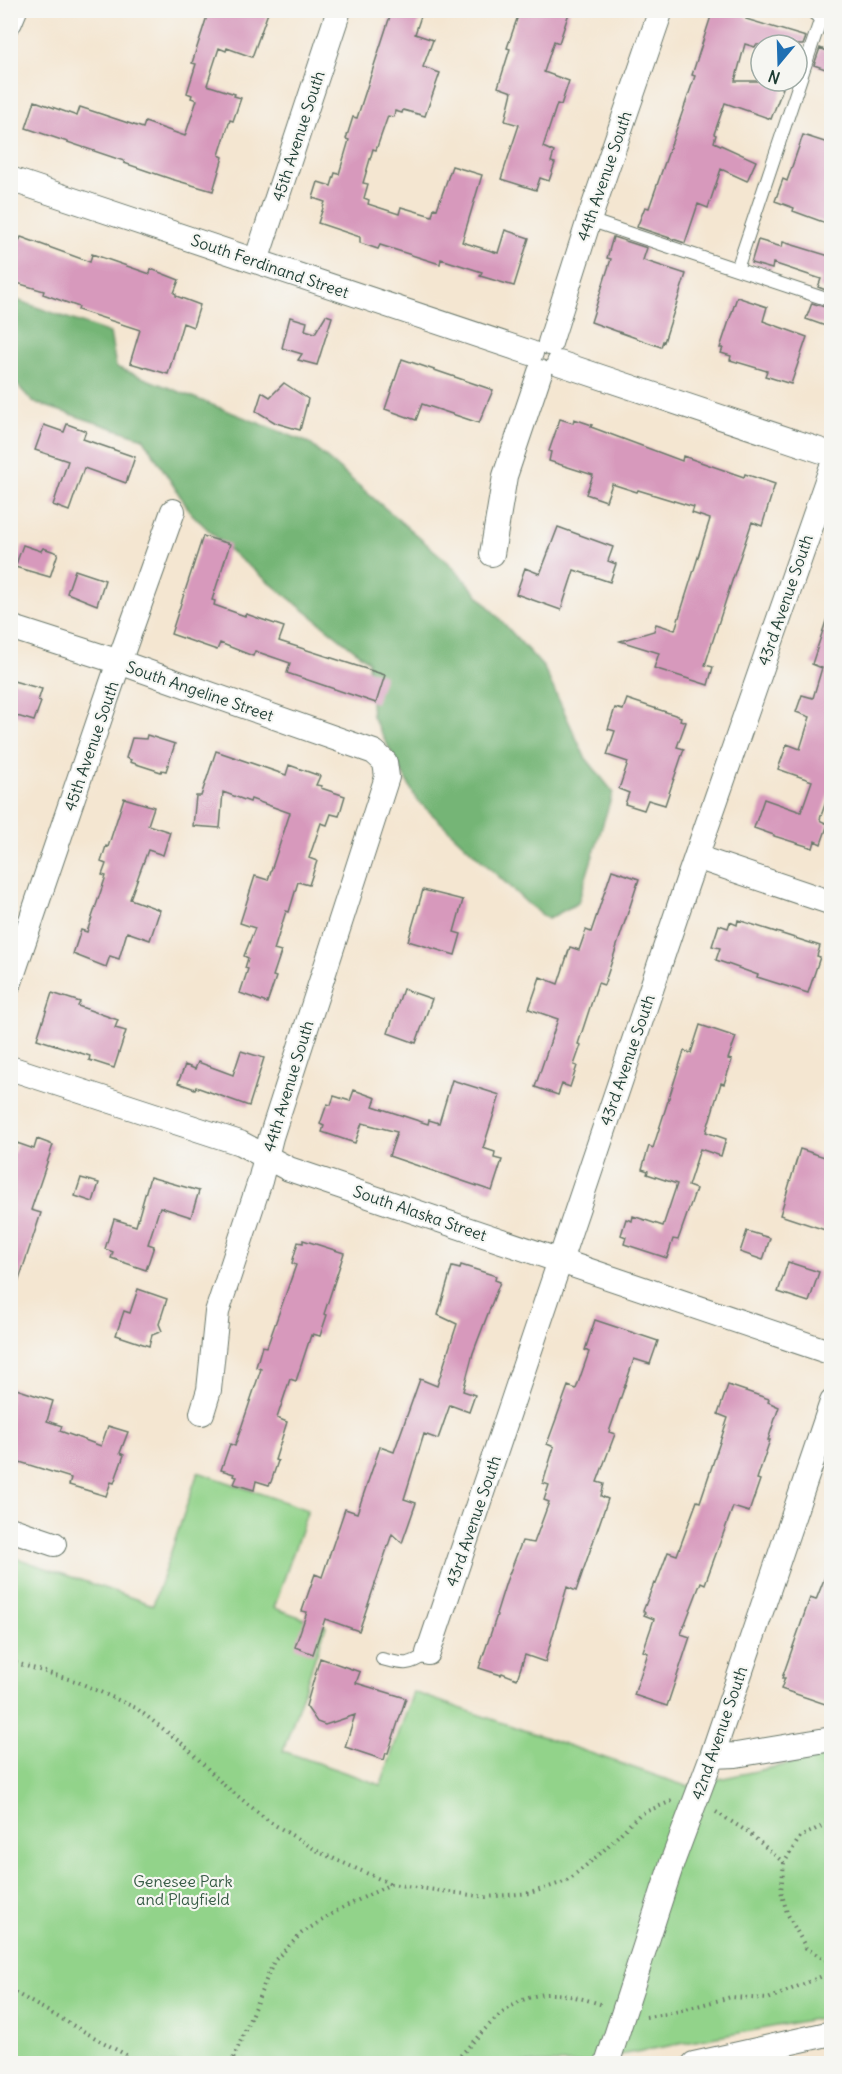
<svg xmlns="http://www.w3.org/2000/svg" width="842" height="2074" font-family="Delius,sans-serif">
	<rect width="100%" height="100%" fill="#f6f6f2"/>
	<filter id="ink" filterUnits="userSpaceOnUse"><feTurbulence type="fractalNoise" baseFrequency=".0167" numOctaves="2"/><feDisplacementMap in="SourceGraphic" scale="12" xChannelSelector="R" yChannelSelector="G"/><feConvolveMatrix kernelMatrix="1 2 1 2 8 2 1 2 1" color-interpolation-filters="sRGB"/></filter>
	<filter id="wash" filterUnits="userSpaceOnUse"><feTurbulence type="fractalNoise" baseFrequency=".008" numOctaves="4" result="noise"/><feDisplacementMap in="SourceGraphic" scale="24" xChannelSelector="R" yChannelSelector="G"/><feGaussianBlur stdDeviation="1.35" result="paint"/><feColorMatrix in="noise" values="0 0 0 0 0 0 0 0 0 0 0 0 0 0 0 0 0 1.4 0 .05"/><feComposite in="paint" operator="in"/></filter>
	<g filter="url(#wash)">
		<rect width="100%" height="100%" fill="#f4e6d1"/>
		<path fill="#92d38a" stroke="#58885f" stroke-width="1.5" d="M198 1472 308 1510 274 1608 326 1626 283 1751 381 1785 413 1692 686 1786 831 1755V2016L593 2060 592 2063 11 2064V1556L153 1605Z"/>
		<path fill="#75b576" stroke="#4a7955" stroke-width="1.5" d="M11 298 110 333 116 367 309 443 450 564 544 668 585 757 613 792 578 903 548 919 528 904 417 800 372 716 368 661 231 552 191 513 143 438 33 402 11 378Z"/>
		<g id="blocks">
			<path fill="#d799bc" d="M209 10H269L252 57 227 48 226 51 219 48 207 85 235 94 234 96 241 98 233 121 230 120 219 155 223 157 213 191 171 179 124 163V161L26 128 35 101 77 116 80 107 143 128 145 122 185 136 197 100 191 98 192 95 187 93 196 64 192 63Z
				M392 10H423L415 34 433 40 423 67 440 73 425 116 403 110 402 113 395 111 394 117 388 116 376 150 373 149 363 183 368 184 364 198 369 200 368 204 399 214 401 207 432 216 434 208 437 209 452 166 482 175 462 242 498 253 505 230 529 238 514 286 480 276 482 272 441 259 440 264 380 245 378 249 360 243V237L318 223 325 202 313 198 318 182 331 186 335 173 339 174 349 140 346 139 353 117 357 118Z
				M520 10H570L559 43 554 41 544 72 569 81 561 105 557 104 543 147 554 152 551 162 555 163 549 181 540 178 536 190 501 179 519 125 505 121 512 92 498 87 510 49 507 48Z
				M713 10H730L747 16 746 19 806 37 803 45H756L755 47 745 44 735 81H763L783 88 771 119 725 103 714 134 716 135 714 142 756 161 747 181 721 169 708 208 698 204 685 243 637 227 645 207 649 208 695 76 692 75Z
				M820 48 831 53V71L814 65Z
				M803 135 831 144V225L793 211 794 208 775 201 783 179 787 181Z
				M21 237 90 262 92 254 150 274 151 269 179 280 174 293 176 294V296L200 305 193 327 183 323 168 374 130 363 140 330 78 310 79 307 43 294 44 291 10 281V247L16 248Z
				M613 237 647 248 643 260 686 274 664 342 663 341 661 347 591 322 611 259 607 258Z
				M758 240 782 247 783 242 829 256 831 255V292L818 287 821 279 773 263 772 269 751 263Z
				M737 297 767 307 763 321 807 337 791 384 765 376 767 371 730 360 731 356 721 353 723 348H720Z
				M812 303 831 309V328L806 319Z
				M326 315 332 317 317 365 298 360 302 354 282 348 290 317 307 322 305 330 315 333Z
				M402 359 493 390 479 423 422 404 416 420 385 409Z
				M284 383 308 399 300 430 276 423 256 411 262 392 270 397Z
				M560 419 573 423 574 419 592 425 591 427 682 461 683 456 744 477 745 474 775 484 762 526 752 522 732 581 705 665 713 667 708 685 654 668 659 653 620 641 654 631 656 624 675 630 710 519 692 513 694 507 638 490 637 492 612 484 606 501 586 494 593 475 549 461 551 452 549 451Z
				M67 424 86 431 83 439 135 457 126 483 84 468 69 511 53 505 68 461 35 450 44 425 64 432Z
				M558 527 613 547 608 561 616 564 610 582 574 570 561 610 516 594 525 568 540 574Z
				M203 536 230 544 212 600 215 601 214 605 245 616 246 614 284 627 279 641 385 675 376 703 287 673 290 663 255 651 253 656 220 643 217 650 171 634Z
				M23 545 41 551 43 548 58 553 50 577 15 567Z
				M75 570 105 580 97 605 67 593Z
				M828 615 831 616V787L820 819 821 821 828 824 821 844 815 841 813 848 774 836V835L754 828 764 799 801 812 812 781 778 769 787 744 800 749 810 717 796 712 802 695 813 698 822 668 812 664Z
				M10 680 42 689 38 701 41 702 34 721 10 714Z
				M627 699 681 717 680 720 686 722 677 747 684 749 665 805 648 800 644 810 625 804 629 793 619 789 628 762 607 755 615 731 608 729 615 708 623 710Z
				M147 735 175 744 166 771 162 770 161 772 130 762 131 760 126 758 132 738 146 739Z
				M216 751 286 775 289 765 320 776 316 785 322 786 321 788 345 796 339 816 331 814 327 825 321 823 309 858 317 861 309 885 298 882 289 912 286 911 274 950 281 952 273 976 276 977 267 1003 240 993 248 969 245 968 248 958 244 956 255 928 240 923 255 876 268 880 290 813 251 799 250 802 223 792 220 828 193 826 196 796H201Z
				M124 798 154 807 148 825 170 832 163 855 148 850 130 899 160 910 150 940 127 932 119 959 110 956 106 967 73 954 81 930 87 932 106 876 102 875 106 864 101 862 106 846 108 847Z
				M612 870 639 879 604 985 598 983 578 1044 581 1045 574 1065 577 1066 570 1087 562 1084 558 1095 535 1087 558 1019 529 1009 540 977 558 984 570 947 579 950 586 930 591 932Z
				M423 890 463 900 454 932 461 934 455 955 408 941Z
				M738 920 820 946 817 956 820 957 808 993 757 977 758 975 716 960 720 948 712 946 719 925 728 928 730 922 737 925Z
				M403 989 432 999 416 1043 388 1033Z
				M52 993 80 1002 78 1006 118 1020 115 1028 126 1031 114 1068 89 1060 90 1056 37 1039Z
				M700 1025 736 1037 728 1059 732 1060 724 1084 721 1083 706 1132 726 1139 721 1156 700 1149 688 1186 696 1189 678 1240 673 1239 667 1258 624 1244 626 1237 621 1235 626 1219 632 1221 633 1216 663 1226 677 1184 647 1174 648 1171 642 1169 649 1146 653 1148 684 1051 691 1053Z
				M241 1051 264 1058 249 1106 196 1087 195 1089 178 1083 185 1065 195 1069 198 1062 233 1075Z
				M452 1080 500 1095 483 1148 495 1152 494 1158 502 1160 492 1191 389 1156 397 1132 362 1123 355 1143 322 1132 324 1126 320 1124 327 1104 331 1105 334 1096 350 1101 354 1090 376 1098 373 1106 428 1124 429 1120 439 1123Z
				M37 1139 53 1145 31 1210 41 1213 14 1295 10 1294V1152L14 1153 17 1143 34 1149Z
				M800 1149 831 1159V1232L780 1215Z
				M150 1177 199 1191 191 1217 160 1207 148 1244 154 1246 146 1270 111 1258 113 1252 105 1249 114 1219 136 1226Z
				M81 1178 99 1183 93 1202 75 1196Z
				M747 1231 770 1238 763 1260 740 1252Z
				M303 1240 344 1253 324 1314 327 1315 320 1336 313 1334V1336L311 1335 296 1381 290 1379 277 1418 287 1422 275 1460 278 1461 271 1482 269 1485 256 1481 254 1490 234 1484 237 1477 233 1476 234 1474 221 1470 230 1444 235 1446 261 1369 256 1367 262 1346 267 1347 296 1265 292 1263 298 1242 303 1243Z
				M788 1262 819 1272 809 1302 778 1292Z
				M461 1265 496 1276 495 1280 500 1282 473 1353 463 1391 475 1395 469 1412 450 1405 438 1439 424 1434 404 1499 416 1503 402 1543 392 1534 359 1631 325 1619 313 1654 295 1647 307 1612 302 1611 315 1574 322 1577 345 1509 357 1513 380 1447 394 1452 420 1379 437 1386 457 1324 438 1315 452 1267 460 1269Z
				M138 1289 167 1299 159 1324 162 1331 152 1335 149 1346 116 1335 124 1311 130 1313Z
				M595 1320 658 1341 650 1364 634 1359 609 1432 615 1434 597 1482 604 1484 601 1496 608 1499 576 1591 567 1587 545 1662 525 1655 517 1679 502 1673 501 1675 479 1668 497 1615 496 1614 506 1582 522 1541 534 1543 549 1502 544 1500 549 1485 543 1483 554 1447 547 1444 568 1386 576 1389 589 1352 585 1350Z
				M728 1385 769 1399 768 1402 779 1407 768 1440H770L757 1479 760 1480 749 1512 733 1507 705 1584 701 1582 681 1634 690 1637 667 1706 634 1695 648 1653 643 1651 654 1619 644 1615 645 1613 643 1611 654 1583 656 1584 668 1552 677 1555 697 1501 700 1502 728 1418 718 1414Z
				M10 1387 53 1401 47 1421 62 1426 60 1431 101 1446 108 1426 128 1432 120 1453 124 1455 114 1483 111 1482 106 1496 69 1485 71 1478 10 1459Z
				M830 1564H831V1706L781 1689 785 1678H782L810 1598 816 1600Z
				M320 1658 360 1672 356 1683 406 1698 388 1753H386L384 1760 345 1747 355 1715 325 1725 317 1722 306 1706Z"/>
		</g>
	</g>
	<g filter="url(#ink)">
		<use href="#blocks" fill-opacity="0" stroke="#6a786b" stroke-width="1.5"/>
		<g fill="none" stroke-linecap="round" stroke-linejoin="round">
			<defs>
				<path id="service" d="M589 220 832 301
					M737 269 823 12
					M382 1659C405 1665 409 1666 428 1653"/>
				<path id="minor" d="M819 10 832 15
					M10 22 15 10
					M10 179 531 353
					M256 261 339 10
					M550 343 589 220 661 10
					M559 363 822 451
					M492 554 505 476 540 372
					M10 627 119 662 374 752 385 762 387 777 271 1137 260 1181 217 1312 209 1390 202 1413
					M696 857 832 903
					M10 982 119 662 173 511
					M10 1068 240 1143 289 1169 832 1353
					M10 1529 54 1544
					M428 1653 687 883 831 469
					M712 1756 736 1755 832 1739
					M607 2064 673 1860 712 1756 832 1402
					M694 2064 832 2033"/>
			</defs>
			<use href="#service" stroke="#6a786b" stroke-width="14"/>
			<use href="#minor" stroke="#6a786b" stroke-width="26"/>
			<path stroke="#6a786b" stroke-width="4" stroke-dasharray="1.5 4.5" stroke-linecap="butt" d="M10 1661 78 1682 136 1708 184 1745 224 1785 270 1822 321 1853 391 1884
				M716 1812 748 1832 784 1863
				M832 1821 800 1837 784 1863 781 1891 787 1913 806 1948 832 1964
				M10 1990 142 2064
				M646 2017 667 2014 731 1997 768 1999 832 1972
				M231 2064 274 1961 302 1933 338 1910 391 1884 486 1897 530 1893 567 1881 601 1853 640 1814 672 1801
				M452 2064C477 2040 503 2001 539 1995 558 1991 585 1999 603 2005"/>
			<use href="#service" stroke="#fff" stroke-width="12"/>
			<use href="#minor" stroke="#fff" stroke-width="24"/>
		</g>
	</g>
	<g text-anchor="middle" stroke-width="4.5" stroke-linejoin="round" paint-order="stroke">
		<g font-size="16" fill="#1f3d34" stroke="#f6f6f2">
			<text transform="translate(298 136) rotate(-72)" y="6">45th Avenue South</text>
			<text transform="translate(604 176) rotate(-71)" y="6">44th Avenue South</text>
			<text transform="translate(270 266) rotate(19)" y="6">South Ferdinand Street</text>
			<text transform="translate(785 600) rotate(-71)" y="6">43rd Avenue South</text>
			<text transform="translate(200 691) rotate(19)" y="6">South Angeline Street</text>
			<text transform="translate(91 746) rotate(-71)" y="6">45th Avenue South</text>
			<text transform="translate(627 1060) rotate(-71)" y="6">43rd Avenue South</text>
			<text transform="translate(288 1086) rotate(-73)" y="6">44th Avenue South</text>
			<text transform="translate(420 1213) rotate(19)" y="6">South Alaska Street</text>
			<text transform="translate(473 1521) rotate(-71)" y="6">43rd Avenue South</text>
			<text transform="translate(719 1733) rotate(-71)" y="6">42nd Avenue South</text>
		</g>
		<g font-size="16" fill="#365b45" stroke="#f6f6f2">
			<text x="183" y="1887">Genesee Park<tspan x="183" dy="18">and Playfield</tspan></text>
		</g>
	</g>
	<rect width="842" height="2074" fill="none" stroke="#f6f6f2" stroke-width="36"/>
	<g transform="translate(779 63) rotate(199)"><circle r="28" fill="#f6f6f2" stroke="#a0aca6" stroke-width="1.5"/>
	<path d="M0-4.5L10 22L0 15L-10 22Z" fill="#1f6fb2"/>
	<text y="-9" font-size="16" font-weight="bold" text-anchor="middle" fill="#1f3d34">N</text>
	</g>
</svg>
